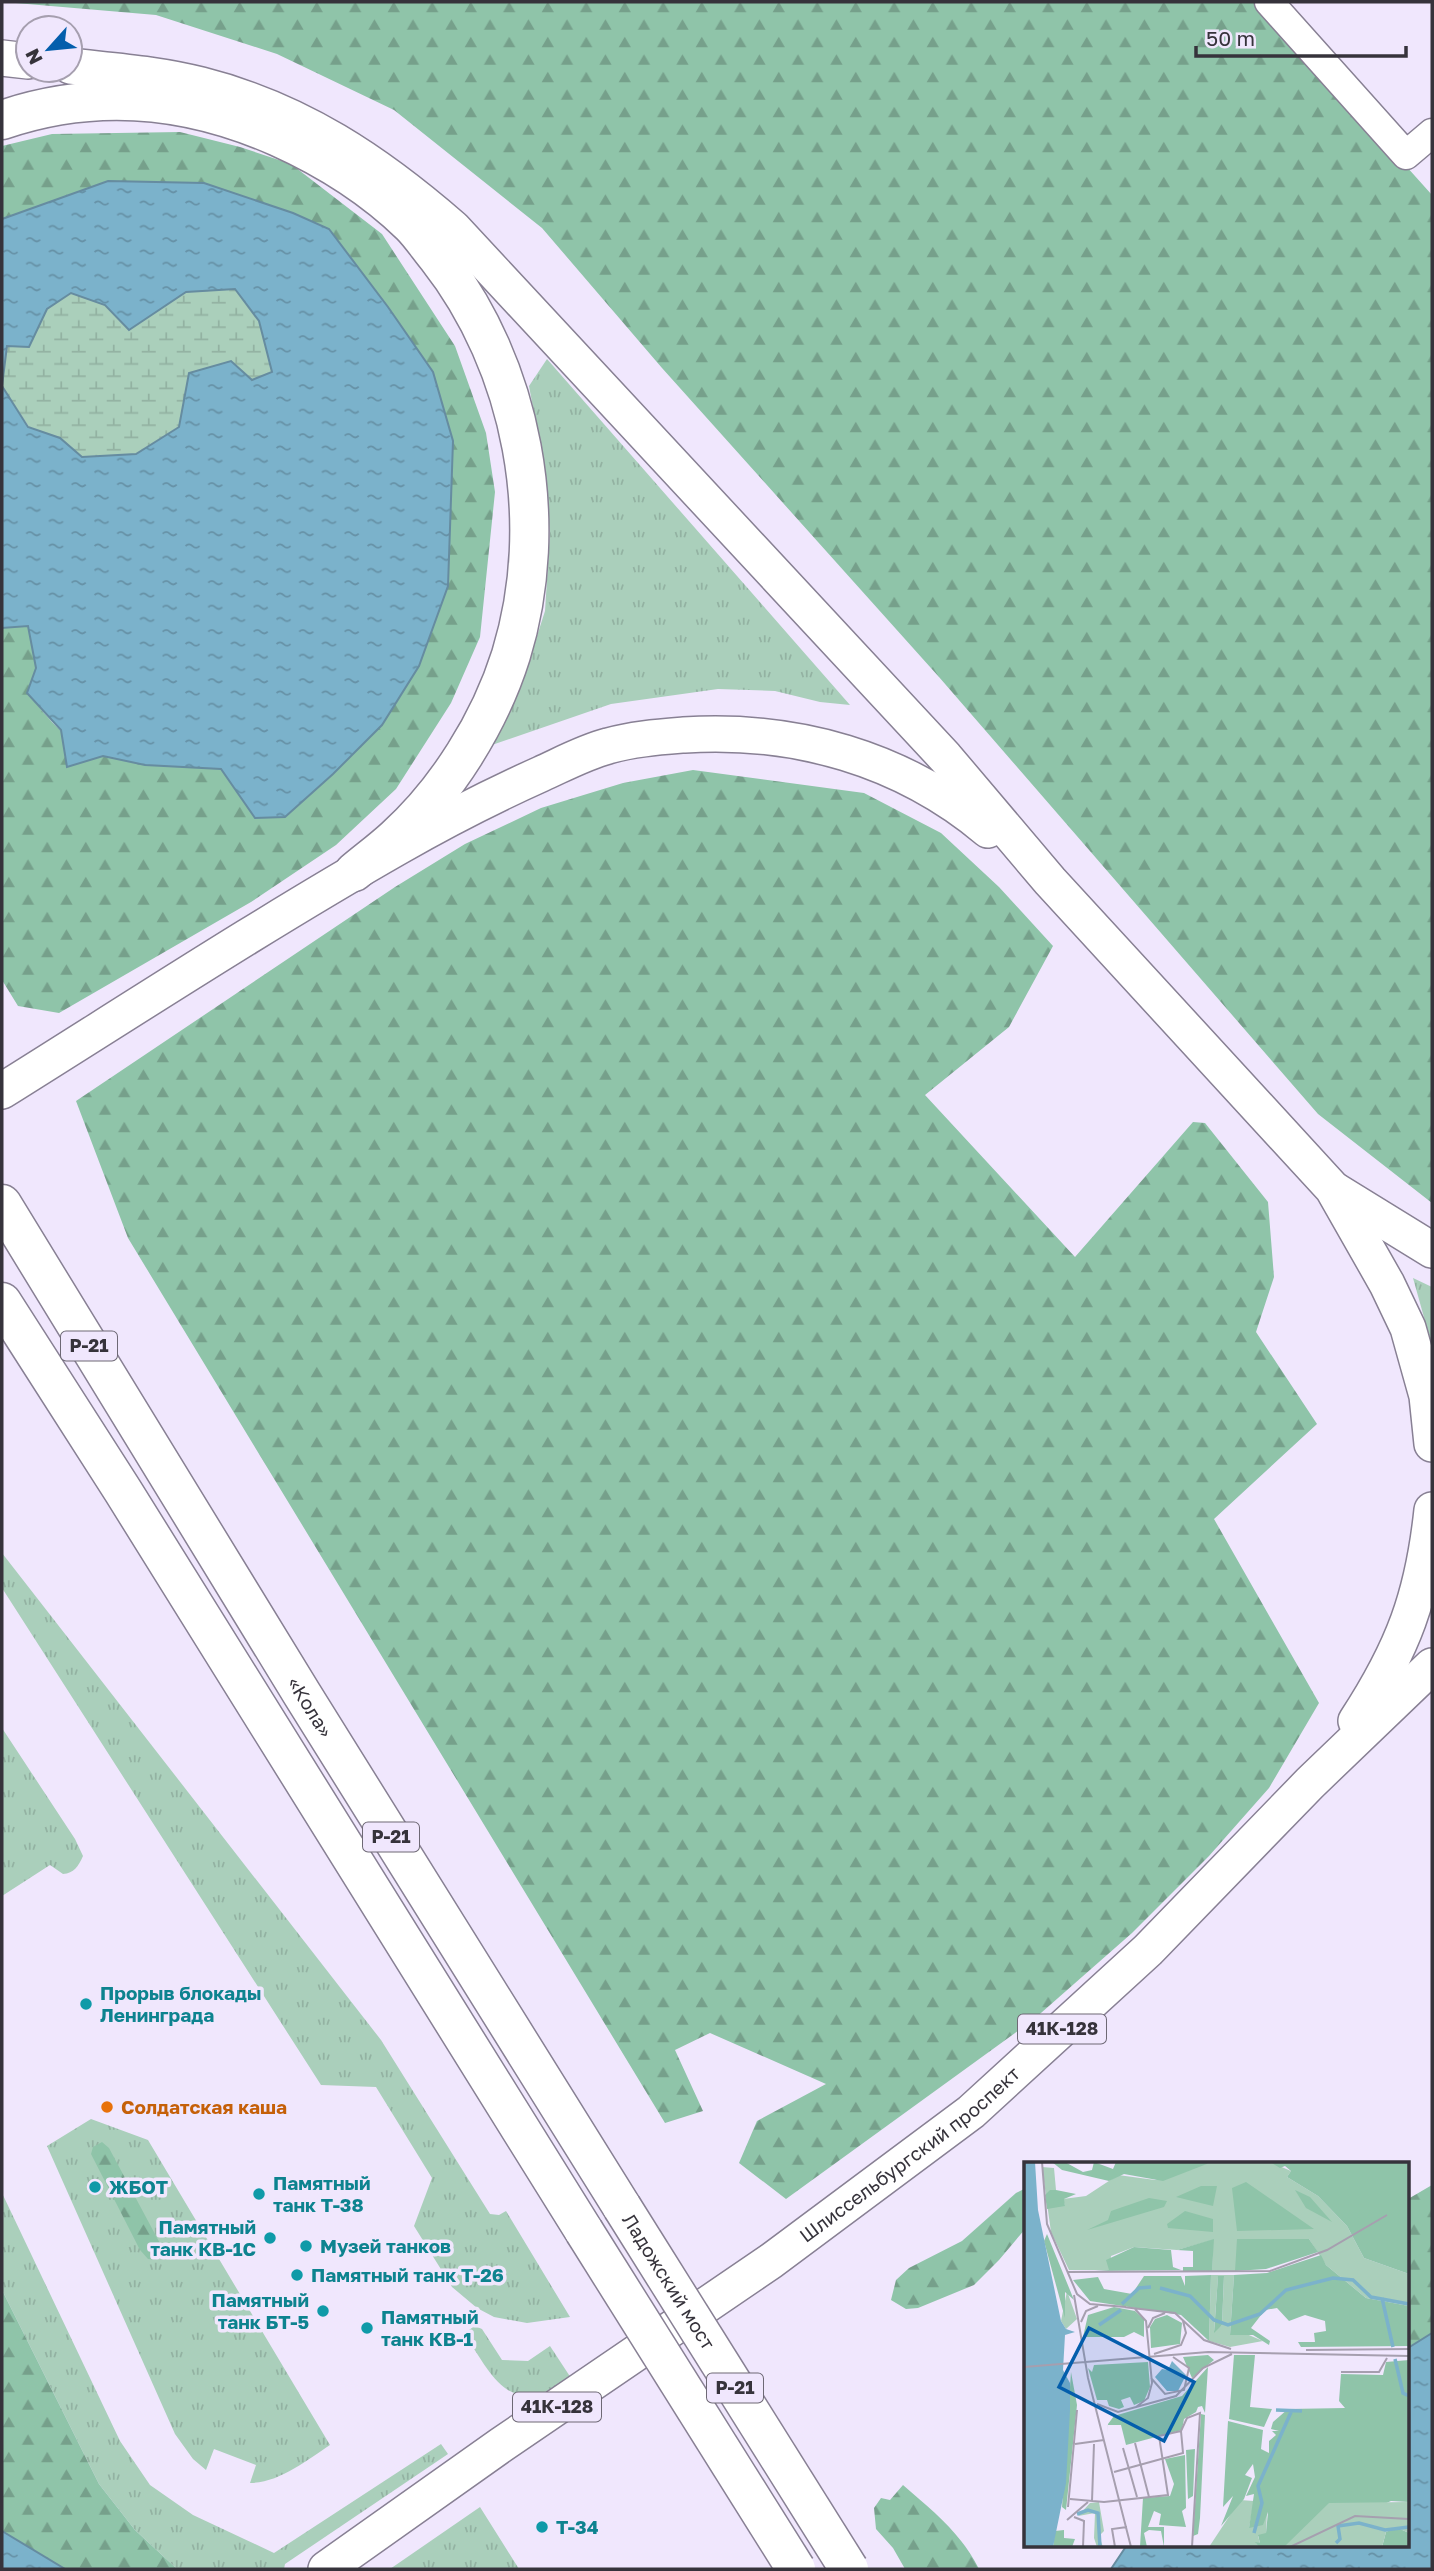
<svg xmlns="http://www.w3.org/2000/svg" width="1434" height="2571" font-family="'Golos Text',sans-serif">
	<defs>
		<pattern id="grass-tufts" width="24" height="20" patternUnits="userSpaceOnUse" patternTransform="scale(1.75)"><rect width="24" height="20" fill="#aacfbb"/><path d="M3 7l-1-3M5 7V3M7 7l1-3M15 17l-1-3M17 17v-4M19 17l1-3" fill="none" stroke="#93b2a2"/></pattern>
		<pattern id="forest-firs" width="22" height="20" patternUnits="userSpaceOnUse" patternTransform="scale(1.75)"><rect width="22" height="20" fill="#8fc4a9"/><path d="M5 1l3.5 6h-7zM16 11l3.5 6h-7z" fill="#76a08b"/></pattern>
		<pattern id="wetland-marsh" width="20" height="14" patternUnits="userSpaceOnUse" patternTransform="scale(1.75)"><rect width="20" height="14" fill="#aacfbb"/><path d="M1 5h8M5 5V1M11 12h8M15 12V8" fill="none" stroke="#93b2a2"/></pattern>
		<pattern id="water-ripples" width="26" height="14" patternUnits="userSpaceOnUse" patternTransform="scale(1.75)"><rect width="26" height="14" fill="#7bb2cb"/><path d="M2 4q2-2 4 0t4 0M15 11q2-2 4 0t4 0" fill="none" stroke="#6691a6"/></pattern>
	</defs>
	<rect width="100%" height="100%" fill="#f0e7fd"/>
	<path fill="url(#grass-tufts)" d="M547 359 850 705 820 702 775 691 718 689 611 704 489 746 530 658 545 611 550 532 541 450 529 386Z
		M1413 1278 1432 1287V1346Z
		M2 1553 381 2040 490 2214 499 2215 506 2211 570 2317 527 2323 494 2317 477 2308 452 2287 414 2226 432 2178 376 2087 321 2085 2 1588Z
		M2 1728 75 1839 83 1856C78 1867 74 1873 63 1874L50 1865 2 1896Z
		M91 2119 148 2140 330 2445C307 2460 279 2483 250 2483L256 2465 214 2449 206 2470 193 2459 175 2434 47 2146Z
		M2 2193 120 2441 150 2485 193 2515 274 2553 441 2444 448 2454 285 2564 284 2569H177L135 2530 99 2484 2 2290Z
		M475 2326 482 2329 502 2360 528 2361 550 2346 571 2378C510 2419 495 2381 464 2333Z
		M480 2507 519 2569H390Z"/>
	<path fill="url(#forest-firs)" d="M4 2H1259L1432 195V1203L1318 1114 939 677 662 368 542 228 394 110 277 54 156 15Z
		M180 132 240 147 291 164 382 234 455 346 486 433 495 492 480 637 451 703 396 789 336 845 251 902 59 1013 18 1006 2 980V628L28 625 36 668 27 693C38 705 48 719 60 730 105 768 166 766 221 769L255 818 285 817 333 774 382 725 433 372 388 307 329 229 293 213 204 183 108 181 2 219V146L52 134Z
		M693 770 864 793 941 833 999 887 1053 946 1009 1027 925 1095 1075 1257 1193 1122 1205 1123 1268 1202 1274 1277 1256 1332 1317 1424 1214 1519 1319 1703 1269 1788 1209 1856 1132 1933 1033 2020 786 2199 739 2163 757 2121 826 2084 710 2033 675 2050 703 2111 665 2123 128 1238 76 1101 395 887 465 844 541 808 623 783Z
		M102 2142 109 2148 163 2249 162 2256 156 2260 148 2259 140 2250 91 2154 93 2147Z
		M1432 2185V2333L1408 2348V2199Z
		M1026 2188V2228L999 2260 974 2285 918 2308 906 2309 891 2300 896 2280 909 2268 962 2241 1016 2193Z
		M2 2290 99 2484 135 2530 177 2569H65L2 2531Z
		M903 2485C934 2512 960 2532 979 2569H905L893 2548 876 2529 874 2508 881 2498 890 2500Z"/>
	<path fill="url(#wetland-marsh)" d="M235 289 259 321 272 372 252 380 136 454 82 458 60 438 29 427 2 386 7 346 47 309 71 293 105 305 129 329 186 292Z"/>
	<path fill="url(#water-ripples)" stroke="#668ca0" stroke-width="2" fill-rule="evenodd" d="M108 181 204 183 293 213 329 229 388 307 433 372 453 441 448 586 419 666 382 725 333 774 285 817 255 818 221 769 145 765 103 756 67 767 61 730 27 693 36 668 28 626 2 628V219ZM235 289 259 321 272 372 252 380 231 361 189 373 179 427 136 454 82 457 60 438 28 427 2 386 7 346 29 347 47 309 71 293 105 305 129 330 186 292Z
		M1432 2333V2569H1111L1127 2545H1408V2348Z
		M2 2531 65 2569H2Z"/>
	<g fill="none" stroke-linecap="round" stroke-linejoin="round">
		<defs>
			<path id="minor" d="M1269 2 1406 155 1432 133"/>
			<g id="major">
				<path d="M2 58 28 61"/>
				<path d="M70 66C114 71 159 74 201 85 300 110 377 162 453 228L945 757 1050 881 1333 1189 1387 1284 1408 1328 1427 1396 1432 1444"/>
				<path d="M2 1091C133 1009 263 924 398 847 445 820 492 796 541 774 563 764 585 752 608 746 632 739 659 737 684 735 795 728 902 758 988 830"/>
				<path d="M1336 1191 1432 1250"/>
				<path d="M1356 1721C1403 1649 1423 1596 1432 1510"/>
				<path id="s1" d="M326 2569 501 2445 771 2261 971 2112 1148 1950 1310 1783 1432 1666"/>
			</g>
			<g id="highway">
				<path d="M2 120C96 88 188 97 278 137 327 159 372 187 411 225 420 234 428 246 437 257 523 366 552 522 511 655 490 722 447 791 395 838 382 850 367 861 354 872"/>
				<path id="s2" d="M2 1204 302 1694 622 2207"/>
				<path d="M2 1302 123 1491 584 2231"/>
			</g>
		</defs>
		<use href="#minor" stroke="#888094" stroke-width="31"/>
		<use href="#major" stroke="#888094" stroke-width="38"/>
		<use href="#highway" stroke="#888094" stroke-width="41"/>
		<use href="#minor" stroke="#fff" stroke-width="28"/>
		<use href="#major" stroke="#fff" stroke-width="35"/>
		<use href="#highway" stroke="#fff" stroke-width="38"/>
		<defs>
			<g id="highway-bridge">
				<path id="s3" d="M622 2207 849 2569"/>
				<path d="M584 2231 796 2569"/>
			</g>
		</defs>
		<use href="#highway-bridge" stroke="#888094" stroke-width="41" stroke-linecap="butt"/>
		<use href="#highway-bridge" stroke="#fff" stroke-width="38"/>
	</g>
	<g fill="#0f9aa8" stroke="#f0e7fd" stroke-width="2.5">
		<circle cx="86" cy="2004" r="7"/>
		<circle cx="95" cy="2187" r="7"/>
		<circle cx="259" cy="2194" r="7"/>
		<circle cx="270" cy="2238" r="7"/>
		<circle cx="306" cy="2246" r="7"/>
		<circle cx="297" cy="2275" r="7"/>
		<circle cx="323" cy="2311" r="7"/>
		<circle cx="367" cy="2328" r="7"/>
		<circle cx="542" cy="2527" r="7"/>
	</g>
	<circle fill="#e8710a" stroke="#f0e7fd" stroke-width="2.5" cx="107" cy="2107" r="7"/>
	<g text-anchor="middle" stroke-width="7" stroke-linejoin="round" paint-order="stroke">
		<g fill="#f0e7fd" stroke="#6e6975" stroke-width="2">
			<rect x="61" y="1331.5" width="56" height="29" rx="5"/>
			<rect x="363" y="1822.5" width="56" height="29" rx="5"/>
			<rect x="1018" y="2014.5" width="88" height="29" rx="5"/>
			<rect x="707" y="2373.5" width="56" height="29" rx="5"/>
			<rect x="513" y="2392.5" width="88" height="29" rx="5"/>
		</g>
		<g font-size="18" font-weight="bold" fill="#36333b">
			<text x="89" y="1352">Р-21</text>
			<text x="391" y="1843">Р-21</text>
			<text x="1062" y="2035">41К-128</text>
			<text x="735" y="2394">Р-21</text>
			<text x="557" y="2413">41К-128</text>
		</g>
		<g font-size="19" fill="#36333b" stroke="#f0e7fd">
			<text dy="7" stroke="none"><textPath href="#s2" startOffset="590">«Кола»</textPath></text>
			<text dy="7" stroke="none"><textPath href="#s1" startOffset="716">Шлиссельбургский проспект</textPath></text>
			<text dy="7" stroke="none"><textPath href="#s3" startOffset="88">Ладожский мост</textPath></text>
		</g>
		<g font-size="19" font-weight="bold" fill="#0d838f" stroke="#f0e7fd" text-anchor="start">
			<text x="100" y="2000">Прорыв блокады<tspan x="100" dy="22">Ленинграда</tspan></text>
			<text x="273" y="2190">Памятный<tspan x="273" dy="22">танк Т-38</tspan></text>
			<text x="109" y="2194">ЖБОТ</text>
			<text x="256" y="2234" text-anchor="end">Памятный<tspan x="256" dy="22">танк КВ-1С</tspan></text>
			<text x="320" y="2253">Музей танков</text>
			<text x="311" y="2282">Памятный танк Т-26</text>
			<text x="309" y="2307" text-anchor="end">Памятный<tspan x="309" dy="22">танк БТ-5</tspan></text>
			<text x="381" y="2324">Памятный<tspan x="381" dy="22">танк КВ-1</tspan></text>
			<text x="556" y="2534">Т-34</text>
		</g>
		<g font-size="19" font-weight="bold" fill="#c56008" stroke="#f0e7fd" text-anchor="start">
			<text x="121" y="2114">Солдатская каша</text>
		</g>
	</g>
	<g transform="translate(1024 2162)">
		<rect width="385" height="385" fill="#f0e7fd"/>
		<path d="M188 0H246L267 9 263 15 294 34 323 64 340 96 385 112V144L342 136 302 103 285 77 211 109H188L189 78 153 88 110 85 87 94 86 108H45L27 70 18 5 30 6 32 28 26 29 41 44 39 37 62 34 94 13 131 18ZM187 113H210L206 173 220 171 239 179 206 185 185 179ZM194 115H200L198 163 190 169ZM43 129 53 157 42 167 37 159ZM216 338 230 339 225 366 243 349 242 372 234 374 236 381H232L235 385H185ZM75 340 80 369 75 374 79 385H73L70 376 71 351 54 354 66 341Z" fill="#aacfbb" fill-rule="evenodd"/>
		<path d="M28 0H41L59 10 68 8 70 0 89 7 92 0H188L139 19 100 12 85 19 38 8ZM246 0H385V112L340 96 323 64 294 34 263 15 267 9 261 4 256 6ZM222 20 290 67 213 69 208 26ZM177 24H193L189 44 152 35ZM26 28H32L52 32 40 37 41 44 23 47 21 33ZM271 28 286 35 308 60 282 46ZM125 36 143 39 140 45 63 68 84 58 87 49ZM161 49 189 57V70L144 66 143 62ZM23 72 50 138 41 130V156L20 79ZM190 77 188 109H159V105H169V89L153 88ZM213 77H285L294 90 242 107 211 109ZM110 85 147 88 149 105 157 108 71 109 85 108 82 98ZM297 93 302 103 342 136 385 144V184L277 185 274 180H291L290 171 302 169 301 159 281 153 265 159 253 146 241 148 227 166 246 179 245 183 229 173H206L210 113 243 111ZM187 113 185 179 157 153 66 139 49 118 74 115 80 127 108 132 120 114H157L161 124V114ZM194 114H200L198 163 190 171ZM90 145 111 149 120 157V175L110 170 100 175H59L64 153ZM143 153 158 161 156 182 127 186 126 165 131 157ZM184 193 190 198 168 216 159 195ZM210 193H231L226 245 248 247 240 265 205 257ZM385 198V340L367 339 260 385H235L231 380 236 381 234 373 242 371 244 350 239 363 225 366 230 332 222 334 231 315 229 302 221 313 228 316 220 337 197 364 209 334 199 345 204 259 239 268 237 287 245 291V279L252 273 248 269H255L247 267 249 260 264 247 321 246 315 239 317 212 359 213 362 200ZM124 200 126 225 120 239 110 243 106 235 97 238 100 245 95 247 85 244 83 238H73L64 206 68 210 70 203ZM184 205 181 251 178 244 174 245 172 250 160 257 158 268 102 283 97 263H84L83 271 84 262 90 254 158 234ZM47 210 53 243 42 348 38 345ZM177 252 181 253 176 356 174 372 169 374ZM171 287 169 334 164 337 162 288ZM161 293 162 346 158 349 162 365 135 363 137 352 130 349 124 365H140V385L137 369 125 368 120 371 123 385H116L119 336 146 334 150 322 141 297ZM372 365 385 371V385H358L362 370ZM40 368V376L51 377 48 385H29L31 369Z" fill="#8fc4a9"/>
		<path d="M385 340V371L371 365 362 370 358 385H260L305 341Z" fill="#aacfbb"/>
		<path d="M0 0H11L14 48 37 159 42 167 51 170 41 173 39 208 46 221V248L42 321 29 385H0ZM148 199 162 213 154 229H143L131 215 138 207 144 208Z" fill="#7bb2cb"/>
		<path fill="none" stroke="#7bb2cb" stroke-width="3.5" d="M136 126 166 134 190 158 204 163 236 152 262 128 309 116 329 118 347 135 385 142M358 136 369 185M98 142 115 126 127 125M75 163 97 148M371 197 379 231 385 234M252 248 278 249M53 352 64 348 74 351 76 385M230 371 238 341 234 324 268 248M312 381 316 377 314 364 335 361 361 368 385 365"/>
		<path fill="none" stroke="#a69faf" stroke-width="2" d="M18 0 23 62 53 132 66 142 102 145M44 110 246 109 303 88 363 53M50 133 64 216 107 385M99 145 151 151 180 178 207 187M111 147 122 159 128 221 124 236 112 245M57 160 62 149 74 144M124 166 129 156 141 151M282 188 385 187M130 192 157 183 162 171 159 159M0 205 184 190 385 194M317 210H355L363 196M127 216 141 232 160 228 165 206 149 195M73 242 94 250 152 234 179 206 208 192M157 269 163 256 176 251 168 385M111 281 125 335M51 282 80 278M99 286 113 335M90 310 159 291 157 269M46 337 80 340 144 333 135 274 157 269M68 339 70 282M44 345 53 248M50 355 60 359 59 385M43 358 64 340M91 385 88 367 103 365M266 385 331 354 385 357"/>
		<path fill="#045eac" fill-opacity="0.15" stroke="#045eac" stroke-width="3.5" d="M65 166 170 220 140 279 35 225Z"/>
		<rect width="385" height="385" fill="none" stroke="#36333b" stroke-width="3.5"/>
	</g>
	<rect width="1434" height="2571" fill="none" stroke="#36333b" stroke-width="7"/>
	<g transform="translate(49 49) rotate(243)"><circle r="33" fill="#f0e7fd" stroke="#a69faf" stroke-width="2"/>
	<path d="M0-5L12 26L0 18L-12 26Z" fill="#045eac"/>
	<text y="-10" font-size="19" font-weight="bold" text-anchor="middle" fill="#36333b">N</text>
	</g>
	<path d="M1196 46v10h210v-10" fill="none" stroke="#36333b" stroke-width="3.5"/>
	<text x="1206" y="46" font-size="21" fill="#36333b" stroke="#f0e7fd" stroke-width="5" paint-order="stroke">50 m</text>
</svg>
